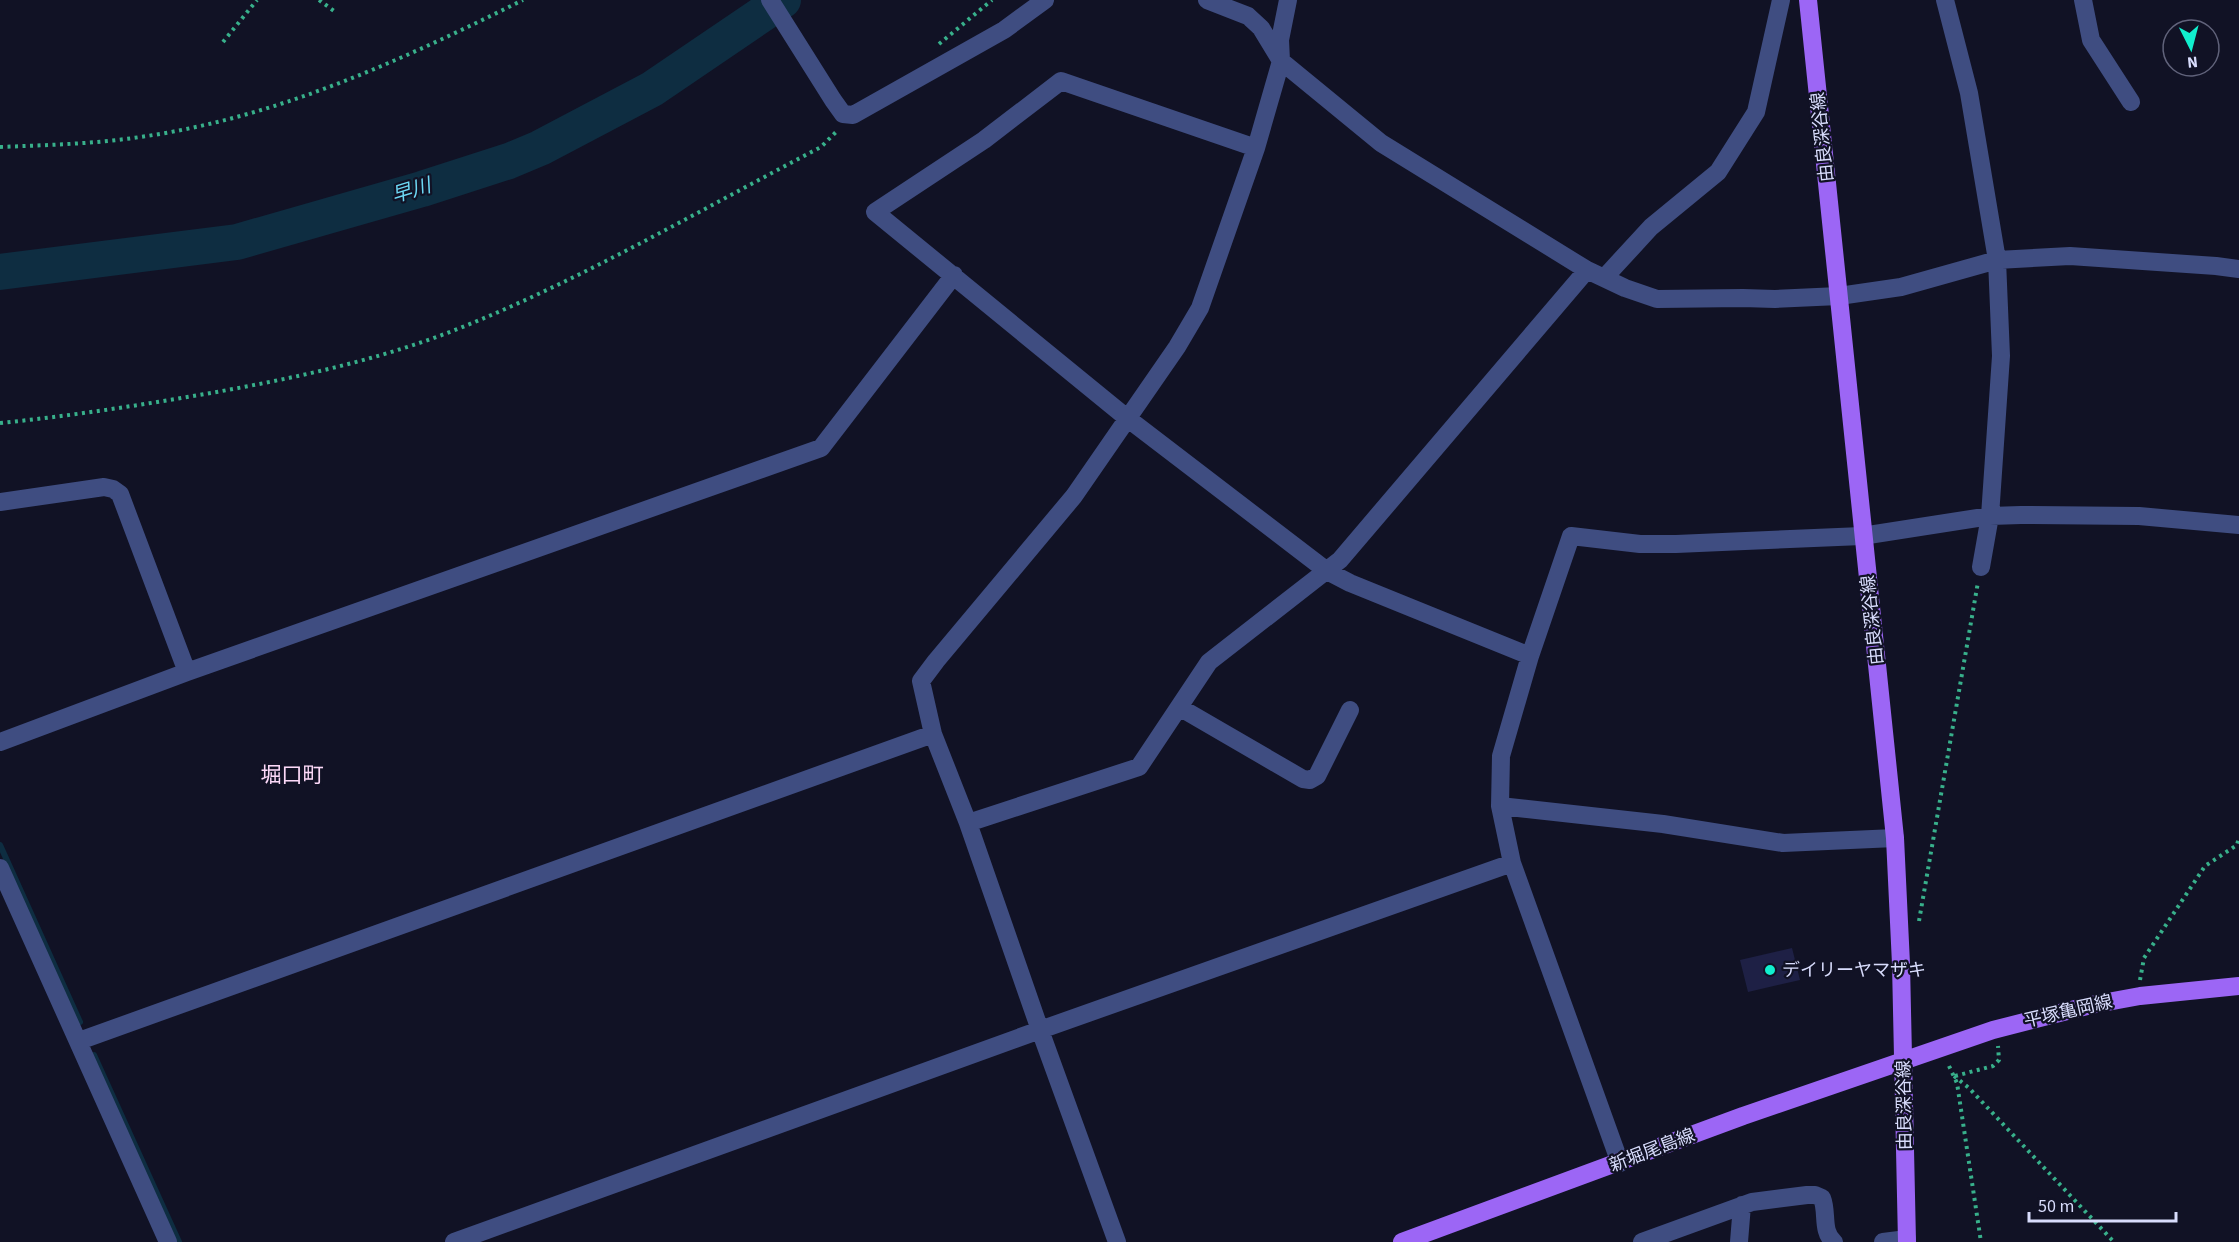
<svg xmlns="http://www.w3.org/2000/svg" width="2239" height="1242" font-family="'Source Sans 3','Noto Sans JP',sans-serif">
	<rect width="100%" height="100%" fill="#111225"/>
	<g fill="none" stroke-linecap="round" stroke-linejoin="round">
		<path stroke="#0e2d41" stroke-width="6" d="M0 845 80 1022
			M94 1055 179 1242"/>
		<path stroke="#0e2d41" stroke-width="36" d="M0 272 237 242 422 189 509 161 540 148 652 89 783 0"/>
	</g>
	<path fill="#1e2045" d="M1792 948 1800 980 1748 992 1740 960Z"/>
	<g fill="none" stroke-linecap="round" stroke-linejoin="round">
		<path stroke="#38b08b" stroke-width="4" stroke-dasharray="3 4.5" stroke-linecap="butt" d="M319 0 334 11
			M223 42 257 0
			M939 44 992 0
			M0 147C47 145 94 144 140 137 276 118 402 60 523 0
			M0 423C71 416 141 405 211 393 295 378 380 360 460 328 585 278 702 209 821 147L838 130
			M1919 921 1978 582
			M2140 980 2144 958 2205 866 2237 845 2239 837
			M1949 1066 1957 1083 1981 1242
			M1954 1076 1969 1088 2114 1242
			M1955 1076 1993 1066 1999 1060 1998 1046"/>
		<path stroke="#3f4d81" stroke-width="18" d="M770 0 833 100 843 114 853 115 1004 30 1045 0
			M1207 0 1248 16 1261 28 1281 61 1381 143 1587 270 1625 288 1657 299 1743 298 1775 299 1839 296 1901 287 1997 260 2070 256 2216 266 2239 269
			M1945 0 1969 93 1997 260 2001 356 1990 516 1981 567
			M2083 0 2091 40 2131 102
			M1256 148 1061 81 984 140 875 212 1127 418 1327 571 1350 583 1530 656
			M1605 277 1651 227 1718 172 1756 112 1781 0
			M0 502 104 487 113 489 120 494 187 672
			M1179 707 1303 779 1310 780 1317 776 1350 710
			M0 742 187 672 821 448 954 275
			M1500 806 1663 824 1783 843 1895 838
			M968 823 1139 767 1209 662 1340 560 1587 270
			M0 868 168 1242
			M79 1041 933 734
			M1620 1163 1512 863 1500 806 1501 756 1530 656 1571 536 1640 544H1676L1862 536 1990 516 2021 515 2139 516 2239 525
			M454 1242 1040 1030 1512 863
			M1117 1242 1040 1030 968 823 933 734 921 681 936 661 1074 496 1177 347 1200 308 1256 148 1281 61 1280 40 1288 0
			M1642 1242 1752 1202 1807 1195H1815L1822 1198C1828 1213 1821 1231 1834 1242
			M1739 1242 1742 1205
			M1883 1242 1907 1239"/>
		<path stroke="#9c66f5" stroke-width="18" d="M1808 0 1895 838 1901 964 1907 1242
			M1402 1242 1743 1116 1993 1030 2091 1005 2140 996 2239 986"/>
	</g>
	<circle fill="#11efce" stroke="#111225" stroke-width="2" cx="1770" cy="970" r="6"/>
	<g text-anchor="middle" stroke-width="4.5" stroke-linejoin="round" paint-order="stroke">
		<g font-size="18" fill="#d8dcfc" stroke="#111225">
			<text transform="translate(1822 137) rotate(-96)" y="6">由良深谷線</text>
			<text transform="translate(1872 620) rotate(-96)" y="6">由良深谷線</text>
			<text transform="translate(2068 1011) rotate(-13)" y="6">平塚亀岡線</text>
			<text transform="translate(1904 1105) rotate(-91)" y="6">由良深谷線</text>
			<text transform="translate(1652 1150) rotate(-21)" y="6">新堀尾島線</text>
		</g>
		<g font-size="18" fill="#d8dcfc" stroke="#111225" text-anchor="start">
			<text x="1782" y="976">デイリーヤマザキ</text>
		</g>
		<g font-size="20" font-style="italic" fill="#6dd8f5" stroke="#111225">
			<text transform="translate(411 190) rotate(-17)" y="7">早川</text>
		</g>
		<g font-size="21" fill="#fcd9f8" stroke="#111225">
			<text x="292" y="782">堀口町</text>
		</g>
	</g>
	<g transform="translate(2191 48) rotate(174)"><circle r="28" fill="#111225" stroke="#61637b" stroke-width="1.5"/>
	<path d="M0-4.5L10 22L0 15L-10 22Z" fill="#11efce"/>
	<text y="-9" font-size="16" font-weight="bold" text-anchor="middle" fill="#d8dcfc">N</text>
	</g>
	<path d="M2029 1212v9h147v-9" fill="none" stroke="#d8dcfc" stroke-width="3"/>
	<text x="2038" y="1212" font-size="18" fill="#d8dcfc" stroke="#111225" stroke-width="4.5" paint-order="stroke">50 m</text>
</svg>
